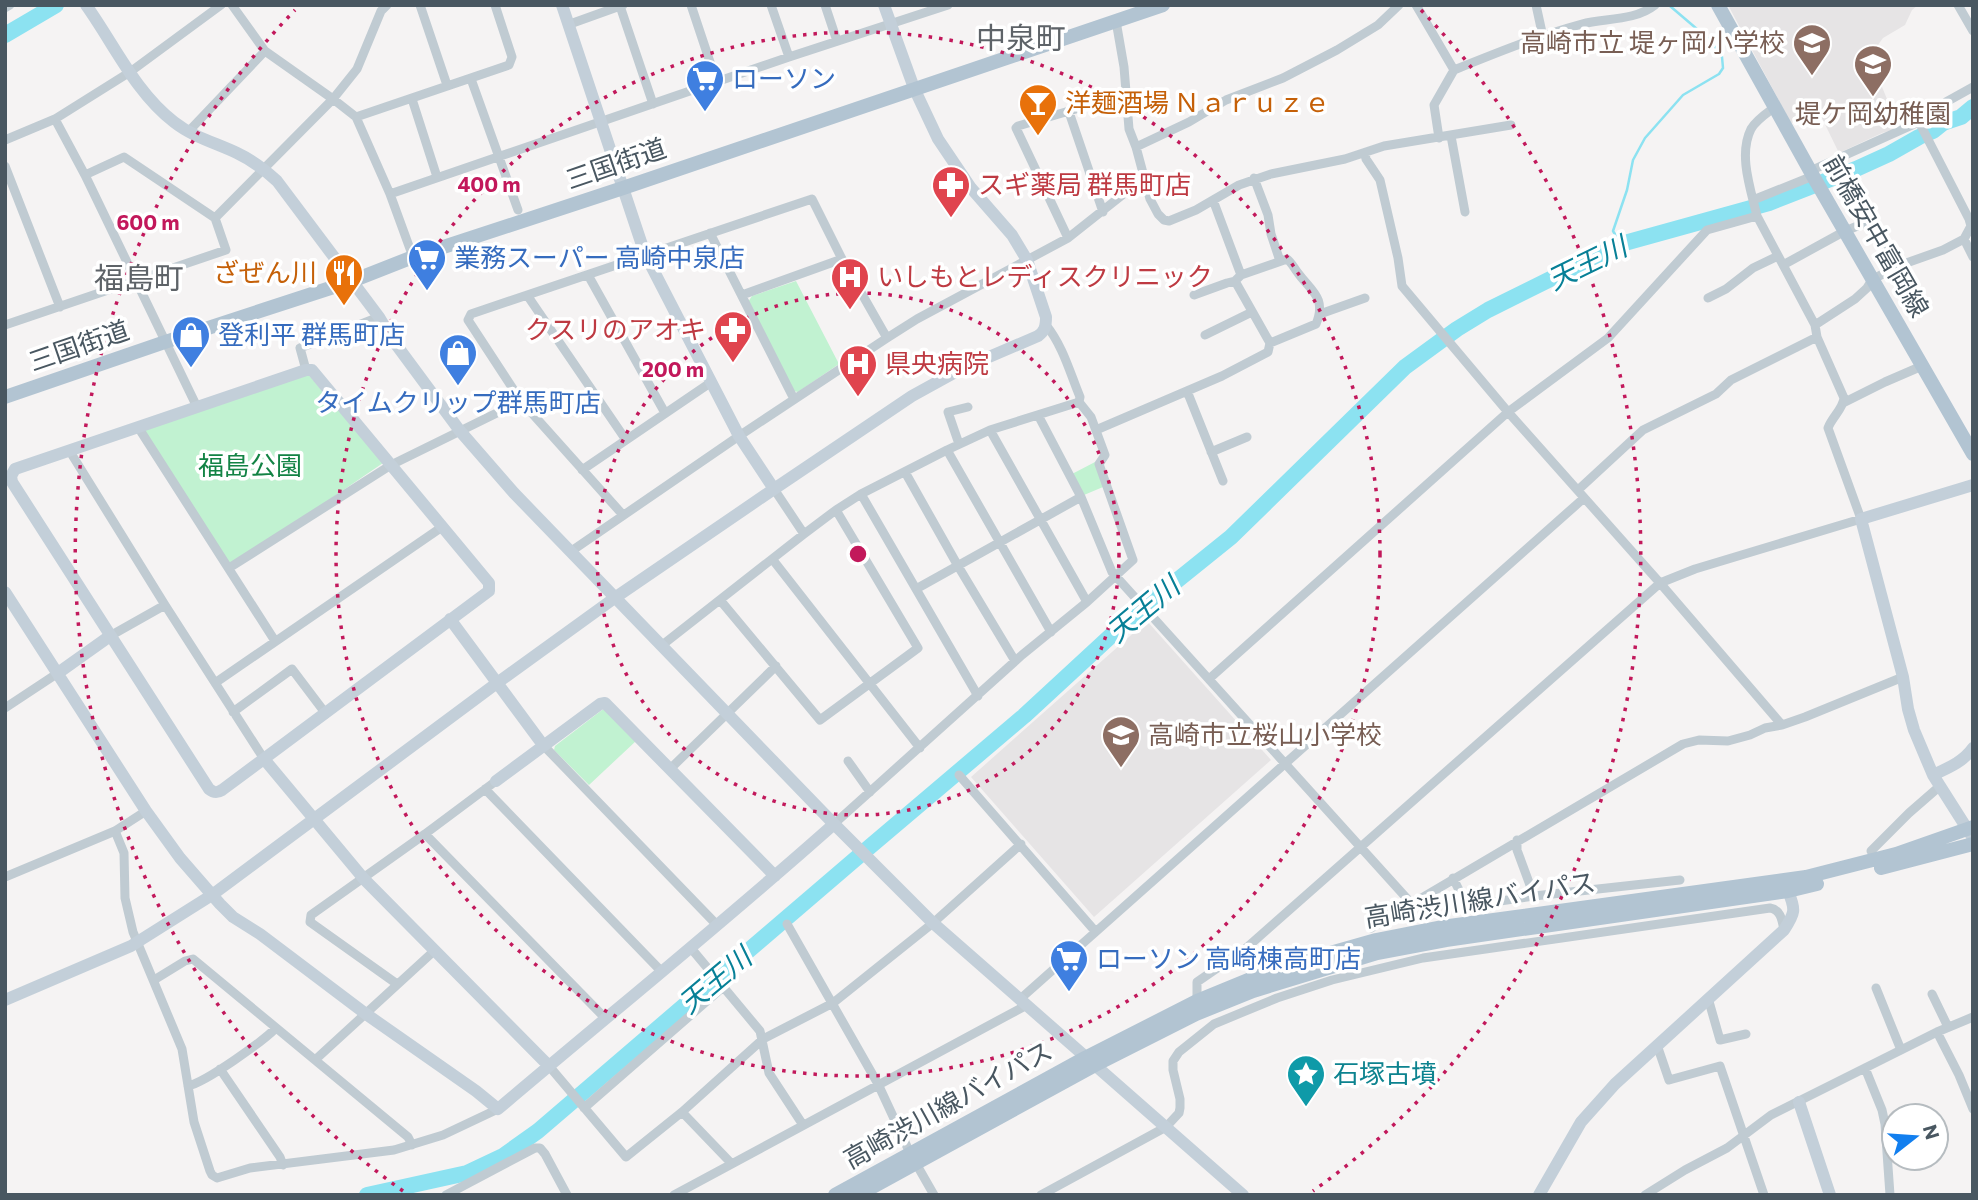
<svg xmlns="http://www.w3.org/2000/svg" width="1978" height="1200" font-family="Commissioner,'Noto Sans JP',sans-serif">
	<rect width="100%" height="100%" fill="#f5f3f3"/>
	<path fill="#e6e4e5" d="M1728 5H1918L1912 10 1905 25 1883 38 1875 49 1883 66 1875 70 1899 128 1882 133 1839 153 1819 112 1791 123Z
		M1147 621 1271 760 1094 917 971 777Z"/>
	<path fill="#c1f2d1" d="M796 281 839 364 798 392 793 391 748 302 752 296Z
		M308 374 383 463 229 568 138 427Z
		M1095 462 1103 487 1084 495 1072 474Z
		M602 710H606L636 741 589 785 554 750 555 746Z"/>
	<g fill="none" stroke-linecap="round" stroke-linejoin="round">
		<path stroke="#8ce2f1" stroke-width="2.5" d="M1621 244 1613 231 1627 190 1633 160 1645 138 1683 95 1719 74 1723 68 1722 57 1711 41 1670 6"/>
		<path stroke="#8ce2f1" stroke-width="16" d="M5 35 56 5
			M367 1195 467 1173 503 1156 538 1131 853 861 1024 716 1128 620 1231 537 1405 367 1457 329 1488 310 1621 244 1769 203 1856 169 1889 154 1919 137 1933 131 1943 123 1961 117 1973 107"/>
		<path stroke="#c0cbd2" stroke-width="9" d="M232 5 265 51 333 99 356 117 390 194 413 257
			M420 5 447 85
			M691 5 717 83
			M771 5 789 57
			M825 5 837 41
			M1416 5 1454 70
			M1536 5 1543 37
			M1958 5 1973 31
			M620 6 653 104
			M5 8 10 5
			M1116 21 1124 67 1129 129 1136 147 1150 199 1158 214 1164 220 1169 221 1196 210 1239 185 1271 174 1345 159 1384 146 1511 125
			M570 24 623 5
			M471 79 518 210
			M412 99 437 177
			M1069 112 1103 212
			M356 117 509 65 512 57 495 5
			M55 119 85 175 197 407
			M1919 122 1969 219
			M188 132 265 51
			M1451 136 1465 212
			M1439 138 1434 105 1454 70C1496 53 1538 36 1582 24 1605 18 1635 21 1655 5
			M5 140 55 119 130 72 221 5
			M1136 147 1189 122 1226 100 1283 78 1337 50 1378 25 1399 5
			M1365 153 1366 159 1380 180 1398 258 1402 286 1508 412 1660 583 1782 725
			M5 166 60 307
			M1810 171 1919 122 1946 102 1973 87
			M1254 178 1268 215 1271 234 1280 261
			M390 194 789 57 948 5
			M1753 200 1813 176
			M215 218 333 99 357 69 381 11 387 5
			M710 233 794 399
			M1068 238 1016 128 1018 126 1127 94
			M1964 239 1973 257
			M1783 265 1845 231 1870 221 1895 267
			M588 275 665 413
			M1241 275 1287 259C1292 263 1294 268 1298 273 1311 291 1327 298 1316 324L1270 343
			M527 295 626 440
			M742 295 842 259
			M1194 295 1227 283 1235 281
			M1708 298 1726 289 1753 268 1778 256
			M1320 314 1365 298
			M5 325 226 250 215 218 124 157 85 175
			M1815 325 1855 299 1867 288 1872 280 1895 267 1943 250 1964 239 1971 226 1969 219 1973 218
			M1205 335 1252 312
			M306 370 300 348 379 317
			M1187 391 1223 481
			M1843 403 1885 382 1922 366
			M1038 415 1081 497 1112 572 1411 903
			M138 427 275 641
			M990 430 1087 602
			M1096 430 1222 376 1268 352 1270 343 1235 281 1241 275 1213 200
			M959 444 948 412 968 407
			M69 450 165 605 264 759
			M947 450 1051 632
			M1211 452 1247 437
			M582 470 710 383
			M905 472 958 566 1015 661
			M774 489 804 534
			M1578 490 1643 430 1716 394 1731 380 1817 337
			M861 494 978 696
			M623 515 521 401 468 320 471 314 812 199 842 259 887 338
			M570 552 739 436 887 338 917 319 1068 238 1145 177
			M773 560 920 748
			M229 568 391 465 521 401
			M916 589 1081 497
			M720 600 820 720 918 648 836 510
			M110 636 165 605
			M661 646 804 534 836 510 861 494 947 450 990 430 1079 402 1080 397C1070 373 1063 346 1046 325
			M1209 679 1508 412 1608 338 1707 230 1757 216
			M215 683 442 527
			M5 708 58 673
			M233 712 292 669 326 714
			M543 745 717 925
			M848 761 870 792
			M670 769 776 666
			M959 775 1095 931
			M485 789 662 972
			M834 824 1022 655 1087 602 1133 560 1099 464 1105 455 1091 417 1079 402
			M115 831 124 853 125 898 133 932 182 1049 194 1122 210 1171 212 1175 217 1178 250 1168 394 1150 443 1135 498 1109
			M425 834 605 1018
			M1517 840V850L1534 896
			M1871 851 1909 813 1940 786
			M5 877 115 831 146 811
			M1453 878 1465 902 1473 905 1534 896 1680 880
			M787 924 878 1084 910 1153 934 1195
			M1371 928 1683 744 1699 740 1728 741 1750 735 1765 728 1782 725 1805 717 1903 677
			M690 947 760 1031 769 1073 803 1125
			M154 980 185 961 193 959 408 1137 412 1145
			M397 984 310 922 311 915 425 834 496 781
			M1876 988 1901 1050
			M1932 994 1948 1027
			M1708 998 1720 1040 1746 1034
			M1019 1000 1584 498
			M1197 1001V982L1245 949 1660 583 1695 569 1861 519 1828 428C1832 417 1843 409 1844 398L1817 337 1815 325 1757 216C1751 190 1738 155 1751 129 1756 120 1767 113 1775 107
			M1937 1032 1959 1075 1973 1109
			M1657 1045 1669 1080 1720 1066 1764 1195
			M315 1060 434 951
			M549 1066 626 1157 682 1112 763 1039 833 1003 933 923 1021 844
			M1865 1068 1882 1110 1885 1124 1890 1195
			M220 1069 280 1157 283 1165
			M188 1086C206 1082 262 1042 276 1028
			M584 1108 723 987
			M682 1112 731 1163
			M446 1195 535 1148H540L545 1154 567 1195
			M674 1195 1025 1006
			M1041 1195 1166 1127 1179 1113 1180 1108V1099L1173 1070V1061L1179 1052 1214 1024 1277 998 1332 980 1423 958 1770 908C1781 910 1782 920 1784 930
			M1645 1195 1685 1170 1727 1148 1771 1115 1937 1032 1973 1017"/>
		<path stroke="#c3cfd9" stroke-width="12" d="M86 5C114 44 135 92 174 122 193 137 216 143 237 153 252 160 265 170 277 181L379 317 392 339 460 431 514 493 834 824 933 923 1243 1195
			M562 5 645 254 739 436 774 489
			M306 370H312L489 583V591L222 790C217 793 214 793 209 789L12 482 11 476 15 469Z
			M1973 485 1861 519 1903 677 1908 709 1914 730 1933 775 1973 838
			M5 592 146 811 180 858 220 904 233 917 260 934 366 1014 476 1091 498 1109C610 1014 724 922 834 824
			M450 619 543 745
			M58 673 110 636
			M264 759 364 879 549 1066
			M1933 775C1948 768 1963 762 1973 748
			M496 781 600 704 605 703 775 876
			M5 1000 131 946 212 895 497 683 616 597 774 489 912 396 961 369 1038 336C1045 331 1046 326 1046 317L1027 260 1012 235 971 188 938 139 914 88 884 5
			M1799 1102 1830 1195
			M1539 1195 1581 1122 1615 1084 1784 930C1795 913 1796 910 1788 891"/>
		<path stroke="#b2c4d2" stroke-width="14" d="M1718 5 1813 176 1973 454
			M5 397 165 342 352 281 413 257 623 188 1163 5
			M1881 868 1973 844
			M835 1195 1085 1058 1197 1001 1253 978 1309 959 1376 940 1442 927 1806 877 1896 854 1973 827
			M858 1195 1095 1065 1196 1014 1253 991 1377 953 1446 940 1788 891 1817 884"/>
	</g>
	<g fill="none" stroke="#c2185b" stroke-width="3.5" stroke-dasharray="3.5 7">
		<circle cx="858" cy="554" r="261"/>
		<circle cx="858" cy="554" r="522"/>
		<path d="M403 1191A783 783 0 0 1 295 10M1421 10A783 783 0 0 1 1313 1191"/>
	</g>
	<defs>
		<symbol id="school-pin" viewBox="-11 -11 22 30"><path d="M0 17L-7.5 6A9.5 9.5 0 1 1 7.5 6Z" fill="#8d6e63" stroke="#fff"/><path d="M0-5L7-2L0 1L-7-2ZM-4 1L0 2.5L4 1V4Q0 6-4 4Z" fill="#fff"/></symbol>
		<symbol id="supermarket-pin" viewBox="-11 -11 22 30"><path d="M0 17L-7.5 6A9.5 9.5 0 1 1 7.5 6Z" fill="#3f7fe0" stroke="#fff"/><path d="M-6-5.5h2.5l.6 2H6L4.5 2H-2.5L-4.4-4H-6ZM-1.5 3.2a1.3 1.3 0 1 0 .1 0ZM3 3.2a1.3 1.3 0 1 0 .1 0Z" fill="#fff"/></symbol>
		<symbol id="bar-pin" viewBox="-11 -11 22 30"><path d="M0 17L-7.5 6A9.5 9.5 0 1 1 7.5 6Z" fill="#e8710a" stroke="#fff"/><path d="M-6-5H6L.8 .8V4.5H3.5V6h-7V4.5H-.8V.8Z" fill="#fff"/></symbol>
		<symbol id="pharmacy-pin" viewBox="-11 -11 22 30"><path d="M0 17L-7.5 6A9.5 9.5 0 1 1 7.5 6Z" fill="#e0444e" stroke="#fff"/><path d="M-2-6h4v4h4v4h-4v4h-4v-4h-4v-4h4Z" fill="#fff"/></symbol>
		<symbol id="restaurant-pin" viewBox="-11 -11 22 30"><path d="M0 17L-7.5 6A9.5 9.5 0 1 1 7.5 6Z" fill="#e8710a" stroke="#fff"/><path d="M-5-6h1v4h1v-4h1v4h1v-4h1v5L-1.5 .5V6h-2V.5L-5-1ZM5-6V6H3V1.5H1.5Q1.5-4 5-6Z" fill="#fff"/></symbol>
		<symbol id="hospital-pin" viewBox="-11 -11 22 30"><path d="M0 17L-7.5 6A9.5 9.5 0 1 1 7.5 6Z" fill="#e0444e" stroke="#fff"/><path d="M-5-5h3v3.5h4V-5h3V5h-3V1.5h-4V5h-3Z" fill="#fff"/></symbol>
		<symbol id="shop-pin" viewBox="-11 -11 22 30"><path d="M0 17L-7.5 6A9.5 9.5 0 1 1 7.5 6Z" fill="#3f7fe0" stroke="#fff"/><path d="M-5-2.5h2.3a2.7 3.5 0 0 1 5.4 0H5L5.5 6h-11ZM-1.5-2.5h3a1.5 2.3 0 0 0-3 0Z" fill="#fff"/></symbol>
		<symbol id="sight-pin" viewBox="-11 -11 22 30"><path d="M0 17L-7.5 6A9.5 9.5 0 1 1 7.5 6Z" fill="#0f9aa8" stroke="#fff"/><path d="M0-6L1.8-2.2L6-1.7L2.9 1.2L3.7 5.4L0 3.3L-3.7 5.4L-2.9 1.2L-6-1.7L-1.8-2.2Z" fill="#fff"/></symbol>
	</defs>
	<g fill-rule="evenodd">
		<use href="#school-pin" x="1790" y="21" width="44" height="60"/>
		<use href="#school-pin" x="1851" y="42" width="44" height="60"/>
		<use href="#supermarket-pin" x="683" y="57" width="44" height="60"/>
		<use href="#bar-pin" x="1016" y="81" width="44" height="60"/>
		<use href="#pharmacy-pin" x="929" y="163" width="44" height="60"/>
		<use href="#supermarket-pin" x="405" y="236" width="44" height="60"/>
		<use href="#restaurant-pin" x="322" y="251" width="44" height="60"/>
		<use href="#hospital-pin" x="828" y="255" width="44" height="60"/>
		<use href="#pharmacy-pin" x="711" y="308" width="44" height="60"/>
		<use href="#shop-pin" x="169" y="313" width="44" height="60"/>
		<use href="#shop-pin" x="436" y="331" width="44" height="60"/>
		<use href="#hospital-pin" x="836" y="342" width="44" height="60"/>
		<use href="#school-pin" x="1099" y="713" width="44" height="60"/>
		<use href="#supermarket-pin" x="1047" y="937" width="44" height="60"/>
		<use href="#sight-pin" x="1284" y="1052" width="44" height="60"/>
	</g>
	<g text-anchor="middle" stroke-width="7" stroke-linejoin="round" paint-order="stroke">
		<g font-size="26" fill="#785e54" stroke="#fff" text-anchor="end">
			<text x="1785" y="52">高崎市立 堤ヶ岡小学校</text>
			<text x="1873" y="123" text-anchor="middle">堤ケ岡幼稚園</text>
			<text x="1148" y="744" text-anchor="start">高崎市立桜山小学校</text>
		</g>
		<g font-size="26" fill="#366cbe" stroke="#fff" text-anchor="start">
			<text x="732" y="88">ローソン</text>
			<text x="454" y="267">業務スーパー 高崎中泉店</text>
			<text x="218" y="344">登利平 群馬町店</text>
			<text x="458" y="412" text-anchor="middle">タイムクリップ群馬町店</text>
			<text x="1096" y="968">ローソン 高崎棟高町店</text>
		</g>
		<g font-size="26" fill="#c56008" stroke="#fff" text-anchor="start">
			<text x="1065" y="112">洋麺酒場 Ｎａｒｕｚｅ</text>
			<text x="317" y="282" text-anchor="end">ざぜん川</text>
		</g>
		<g font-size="26" fill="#495761" stroke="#fff">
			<text transform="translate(616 164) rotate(-19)" y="9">三国街道</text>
			<text transform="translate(1876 236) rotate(60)" y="9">前橋安中富岡線</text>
			<text transform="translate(79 346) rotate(-19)" y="9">三国街道</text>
			<text transform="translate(1480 900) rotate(-9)" y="9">高崎渋川線バイパス</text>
			<text transform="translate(948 1105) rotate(-29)" y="9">高崎渋川線バイパス</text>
		</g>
		<g font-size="26" fill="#be3a42" stroke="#fff" text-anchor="start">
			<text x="978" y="194">スギ薬局 群馬町店</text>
			<text x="877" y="286">いしもとレディスクリニック</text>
			<text x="706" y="339" text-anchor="end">クスリのアオキ</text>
			<text x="885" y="373">県央病院</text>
		</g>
		<g font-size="26" fill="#138345" stroke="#fff">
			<text x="250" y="475">福島公園</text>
		</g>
		<g font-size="26" fill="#0d838f" stroke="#fff" text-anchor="start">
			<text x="1333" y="1083">石塚古墳</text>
		</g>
		<g font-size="28" font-style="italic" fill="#078097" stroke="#fff">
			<text transform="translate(1587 263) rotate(-26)" y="10">天王川</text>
			<text transform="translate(1143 609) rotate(-40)" y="10">天王川</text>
			<text transform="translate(715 980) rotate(-40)" y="10">天王川</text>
		</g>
		<g font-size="30" fill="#5e6368" stroke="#fff">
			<text x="1021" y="49">中泉町</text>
			<text x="139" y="289">福島町</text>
		</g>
	</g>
	<circle cx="858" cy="554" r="10" fill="#c2185b" stroke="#fff" stroke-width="3.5"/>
	<g font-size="21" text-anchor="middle" font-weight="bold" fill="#c2185b" stroke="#fff" stroke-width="7" stroke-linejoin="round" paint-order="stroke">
		<text x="489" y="192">400 m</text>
		<text x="148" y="230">600 m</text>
		<text x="673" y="377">200 m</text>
	</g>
	<rect width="1978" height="1200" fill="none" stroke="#495761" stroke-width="14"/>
	<g transform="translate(1915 1137) rotate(73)"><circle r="33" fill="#ffffff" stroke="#b6bcc0" stroke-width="2"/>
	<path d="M0-5L12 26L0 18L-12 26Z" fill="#127fef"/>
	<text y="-10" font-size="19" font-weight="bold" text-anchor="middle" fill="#495761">N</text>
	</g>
</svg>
